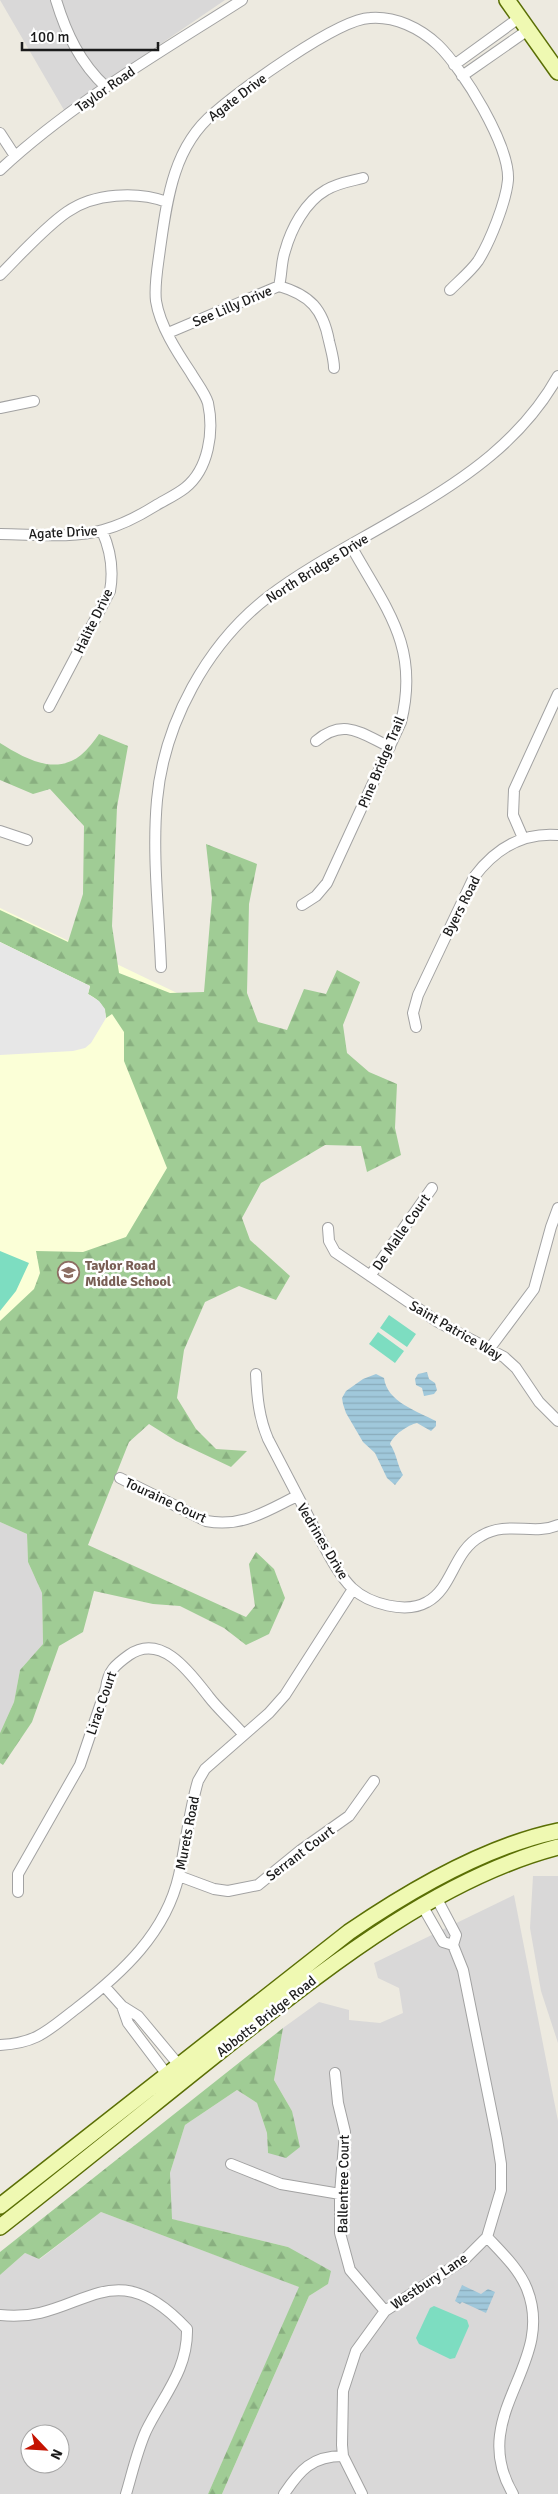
<svg xmlns="http://www.w3.org/2000/svg" width="558" height="2494" font-family="Signika,sans-serif">
	<defs>
		<pattern id="forest-firs" width="22" height="20" patternUnits="userSpaceOnUse" patternTransform="scale(1.25)"><rect width="22" height="20" fill="#a0cc95"/><path d="M5 1l3.5 6h-7zM16 11l3.5 6h-7z" fill="#89af80"/></pattern>
		<pattern id="water-rules" width="6" height="5" patternUnits="userSpaceOnUse" patternTransform="scale(1.25)"><rect width="6" height="5" fill="#a0c8db"/><path d="M0 2.5h6" fill="none" stroke="#89abbb"/></pattern>
	</defs>
	<rect width="100%" height="100%" fill="#edeae0"/>
	<path fill="#d9d8d8" fill-rule="evenodd" d="M0 0H225L64 110Z
		M0 1522 27 1534 28 1562 42 1593 43 1644 20 1670 14 1702 0 1733Z
		M533 1876H558V2043L541 1991 530 1928Z
		M514 1895 558 2121V2494H222L309 2296 328 2284 288 2247 171 2219 170 2173 185 2125 237 2090 257 2103 267 2133 268 2153 292 2111 274 2080 283 2028 319 2002 349 2010V2020L380 2023 403 2013 399 1988 378 1978 374 1963Z
		M101 2212 300 2287 208 2494H0V2275L25 2253 40 2259ZM30 2434H60V2464H30Z"/>
	<path fill="#fbffd7" d="M0 908 252 1029 0 1517Z"/>
	<path fill="url(#forest-firs)" d="M99 734 128 746 117 807 112 926 119 973 170 993 204 992 212 898 206 844 257 864 249 904 247 993 258 1022 287 1030 304 989 326 994 337 970 360 982 343 1025 347 1053 369 1072 397 1084 395 1128 401 1155 367 1172 361 1146 325 1145 261 1183 242 1218 250 1240 290 1276 276 1300 239 1286 205 1302 184 1350 177 1398 196 1429 216 1449 247 1451 231 1467 176 1441 149 1424 129 1442 88 1545 246 1617 255 1606 249 1564 256 1552 274 1569 285 1598 269 1634 246 1645 224 1628 180 1606 153 1604 94 1591 83 1632 59 1646 32 1722 3 1765 0 1763V1733L14 1702 20 1670 43 1644 42 1593 28 1562 27 1534 0 1522V1321L34 1289 40 1273 36 1251 83 1252 126 1237 167 1168 124 1061V1032L112 1014 106 1018C105 1006 99 1000 88 994L90 986 0 942V910L68 942 83 894 84 826 50 789 33 794 0 780V743C24 758 55 776 81 755 88 749 94 741 99 734Z
		M283 2028 274 2080 292 2111 300 2147 286 2158 268 2153 267 2133 257 2103 237 2090 185 2125 170 2173 172 2219 288 2247 331 2271 328 2284 309 2296 222 2494H208L299 2287 101 2212 39 2259 25 2253 0 2275V2252Z"/>
	<path fill="#7dddc1" d="M0 1251 29 1263 16 1291 0 1311Z
		M389 1315 416 1334 407 1347 380 1328Z
		M378 1332 404 1351 395 1363 369 1344Z
		M434 2306 467 2320 469 2326 455 2358 450 2359 419 2344 416 2338 430 2308Z"/>
	<path fill="#e7e7e7" d="M0 942 90 986 88 994 99 1001 105 1009 106 1018 91 1043 85 1048 73 1051 0 1055Z"/>
	<path fill="url(#water-rules)" d="M427 1372 429 1379 435 1383 437 1390 434 1394 424 1396 422 1388 416 1385 415 1379 418 1374Z
		M376 1374 384 1378C387 1402 417 1411 436 1421V1426L431 1431 417 1423C408 1425 393 1435 390 1444 397 1454 397 1465 403 1475L395 1485 387 1478 375 1453 363 1442 346 1413 343 1404 342 1398 346 1391 363 1379Z
		M462 2285 481 2294 488 2289 495 2292 486 2313 462 2302 460 2304 455 2301Z"/>
	<g fill="none" stroke-linecap="round" stroke-linejoin="round">
		<defs>
			<path id="street" d="M56 0C66 33 80 63 106 87
				M454 65 519 18
				M462 76 528 30
				M0 133 15 156
				M0 170C72 103 159 53 242 0
				M0 275C20 255 45 227 67 212 94 193 137 191 167 202
				M279 286C282 274 281 262 285 251 291 229 305 202 326 190 337 183 351 181 363 178
				M168 333 279 286C310 295 323 309 329 341 331 350 334 359 334 368
				M0 408 34 401
				M0 534C33 534 71 539 103 530 122 525 139 516 155 506 165 500 176 495 185 488 209 469 214 431 208 403 205 393 196 382 191 373 177 352 160 326 156 301 154 285 158 265 160 249 167 200 173 147 214 113 241 90 337 19 370 18 395 16 420 28 438 45 463 69 510 146 508 180 506 202 490 242 478 261 471 271 459 281 450 290
				M49 707 110 591C114 569 111 551 102 531
				M316 741C344 717 362 734 390 747
				M0 831 27 840
				M523 838 513 815 514 790 558 694
				M302 905 316 896 327 883 401 722C420 646 386 609 351 546
				M161 967C159 912 152 855 157 800 164 723 207 644 268 597 310 565 359 541 404 514 465 479 523 439 558 376
				M416 1027 413 1013 418 995 474 877C495 849 522 832 558 835
				M328 1228 329 1241 335 1252 438 1322 504 1357 516 1368 539 1402 558 1421
				M370 1276 432 1188
				M490 1348 534 1289 551 1227 558 1208
				M256 1374C257 1397 259 1418 268 1439 285 1472 302 1505 319 1537 329 1555 338 1574 352 1588 369 1604 406 1614 427 1602 453 1588 453 1551 481 1536 508 1520 533 1536 558 1525
				M120 1478 206 1521C242 1528 266 1511 297 1496
				M179 1876 214 1889 228 1891 258 1885 301 1850 349 1816 374 1781
				M18 1892V1874L80 1765 106 1688C108 1671 115 1665 129 1655 162 1632 191 1674 209 1697 219 1710 232 1721 243 1734
				M423 1907 443 1942 453 1945
				M105 1987 122 2006 138 2016 183 2070
				M122 2006 128 2023 171 2080
				M0 2045C38 2043 48 2030 77 2008 122 1973 166 1933 179 1875 186 1843 189 1812 198 1781L205 1769 269 1713 285 1695 353 1589
				M335 2073 338 2103 345 2132 340 2194V2233L350 2270 385 2311
				M231 2164 281 2184 340 2194
				M487 2237C502 2253 519 2269 527 2289 557 2365 466 2414 513 2494
				M0 2315C80 2325 109 2245 187 2329 188 2370 163 2396 146 2431 137 2451 132 2474 126 2494
				M284 2494C300 2470 312 2456 343 2456
				M362 2494 343 2456 342 2445 343 2391 356 2351 385 2311 465 2259 487 2237 501 2190V2164L497 2139 463 1970 453 1945 456 1935 437 1899"/>
			<path id="secondary" d="M507 0 558 72
				M0 2206 349 1932C409 1891 486 1846 558 1831
				M0 2227C78 2166 155 2103 233 2041 329 1966 439 1878 558 1847"/>
		</defs>
		<use href="#street" stroke="#a2a2a2" stroke-width="12"/>
		<use href="#secondary" stroke="#5a6f05" stroke-width="18"/>
		<use href="#street" stroke="#fff" stroke-width="10"/>
		<use href="#secondary" stroke="#eff9b2" stroke-width="15"/>
	</g>
	<defs>
		<symbol id="school-ring" viewBox="-11 -11 22 22"><circle r="9.5" fill="#fff" stroke="#8d6e63" stroke-width="1.5"/><path d="M0-5L7-2L0 1L-7-2ZM-4 1L0 2.5L4 1V4Q0 6-4 4Z" fill="#8d6e63"/></symbol>
	</defs>
	<g fill-rule="evenodd">
		<use href="#school-ring" x="56" y="1260" width="25" height="25"/>
	</g>
	<g text-anchor="middle" stroke-width="5" stroke-linejoin="round" paint-order="stroke">
		<g font-size="14" fill="#1b1b1b" stroke="#fff">
			<text transform="translate(105 89) rotate(-35)" y="5">Taylor Road</text>
			<text transform="translate(237 97) rotate(-37)" y="5">Agate Drive</text>
			<text transform="translate(232 306) rotate(-23)" y="5">See Lilly Drive</text>
			<text transform="translate(63 532) rotate(-3)" y="5">Agate Drive</text>
			<text transform="translate(317 568) rotate(-32)" y="5">North Bridges Drive</text>
			<text transform="translate(93 621) rotate(-64)" y="5">Halite Drive</text>
			<text transform="translate(381 762) rotate(-67)" y="5">Pine Bridge Trail</text>
			<text transform="translate(461 906) rotate(-63)" y="5">Byers Road</text>
			<text transform="translate(401 1232) rotate(-55)" y="5">De Malle Court</text>
			<text transform="translate(456 1330) rotate(30)" y="5">Saint Patrice Way</text>
			<text transform="translate(166 1500) rotate(25)" y="5">Touraine Court</text>
			<text transform="translate(323 1541) rotate(59)" y="5">Vedrines Drive</text>
			<text transform="translate(101 1703) rotate(-71)" y="5">Lirac Court</text>
			<text transform="translate(187 1833) rotate(-79)" y="5">Murets Road</text>
			<text transform="translate(300 1853) rotate(-37)" y="5">Serrant Court</text>
			<text transform="translate(266 2016) rotate(-38)" y="5">Abbotts Bridge Road</text>
			<text transform="translate(343 2184) rotate(-89)" y="5">Ballentree Court</text>
			<text transform="translate(429 2281) rotate(-34)" y="5">Westbury Lane</text>
		</g>
		<g font-size="14" font-weight="bold" fill="#785e54" stroke="#fff" text-anchor="start">
			<text x="85" y="1270">Taylor Road<tspan x="85" dy="16">Middle School</tspan></text>
		</g>
	</g>
	<g transform="translate(45 2449) rotate(115)"><circle r="24" fill="#ffffff" stroke="#a4a4a4"/>
	<path d="M0-4L9 19L0 12L-9 19Z" fill="#c51301"/>
	<text y="-8" font-size="14" font-weight="bold" text-anchor="middle" fill="#1b1b1b">N</text>
	</g>
	<path d="M22 42v8h136v-8" fill="none" stroke="#1b1b1b" stroke-width="2.5"/>
	<text x="30" y="42" font-size="15" fill="#1b1b1b" stroke="#ffffff" stroke-width="4" paint-order="stroke">100 m</text>
</svg>
